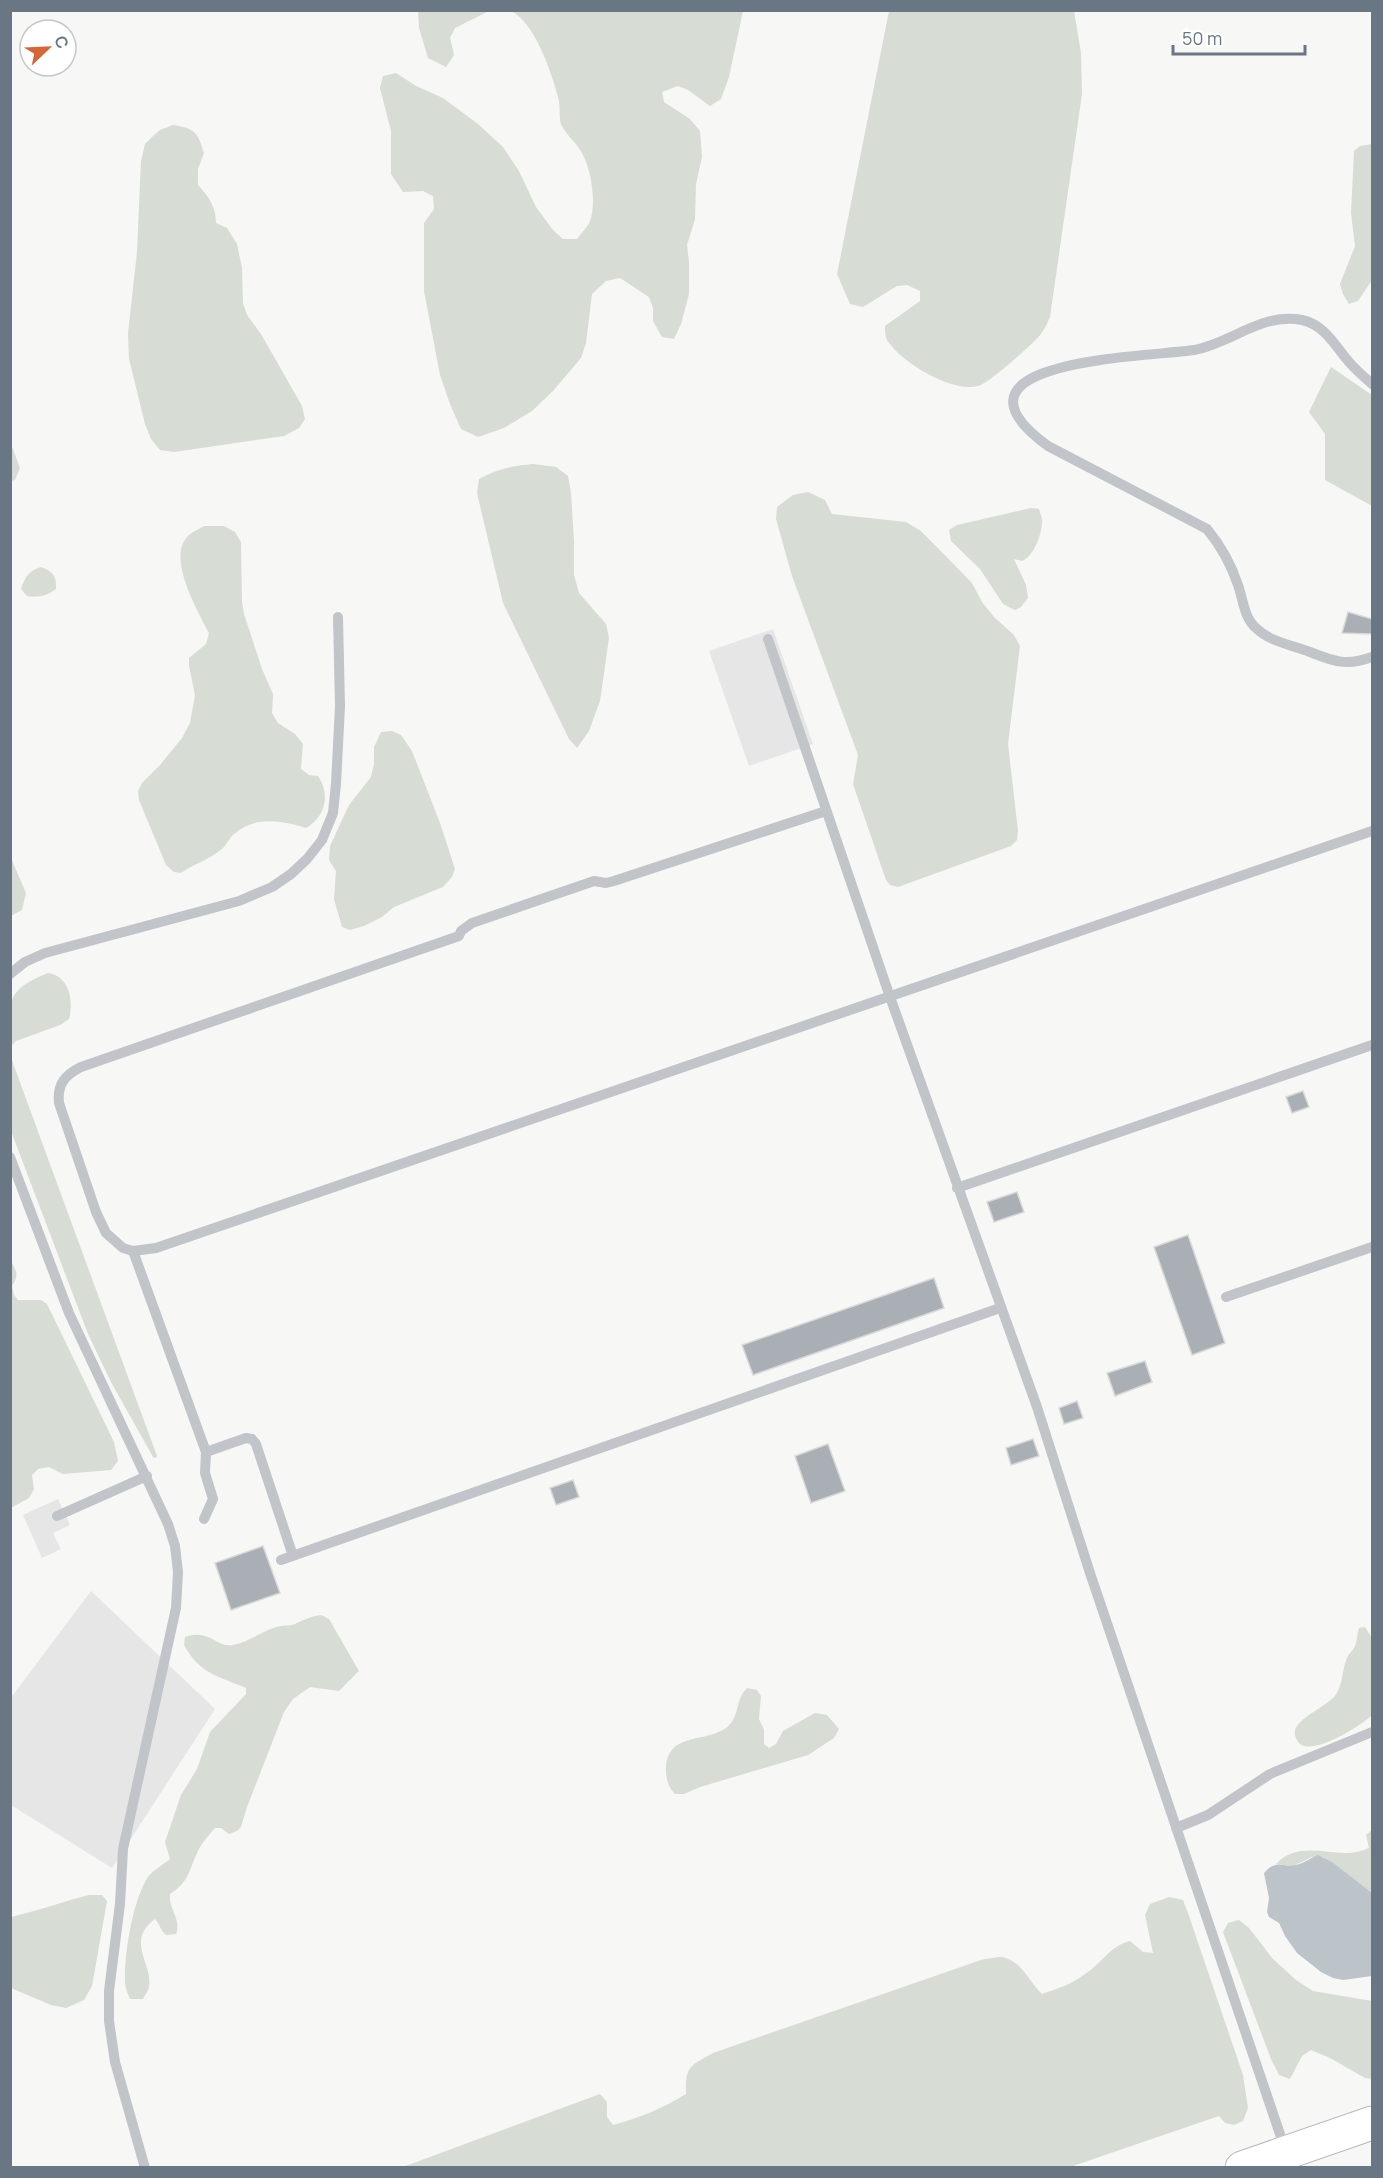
<svg xmlns="http://www.w3.org/2000/svg" width="1383" height="2178" font-family="Manrope,sans-serif">
	<rect width="100%" height="100%" fill="#f7f7f5"/>
	<path fill="#e5e6e5" d="M773 629 813 744 749 766 709 651Z
		M58 1499 70 1525 53 1533 61 1549 42 1558 23 1515Z
		M91 1591 215 1709 112 1868 11 1805 10 1699Z"/>
	<path fill="#d7dcd4" d="M418 11V10L489 11 455 28 450 38 454 55 446 67 428 58 419 28Z
		M511 11H743L729 77 721 99 710 106 688 90 678 86 662 92 664 102 690 119 700 131 702 157 696 184 695 219 687 245 689 262V294L681 324 674 339 662 337 653 321V308L649 297 620 278 606 281 592 294 586 343 581 358 553 391 532 411 504 428 478 437 461 429 450 404 440 375 424 291V223L434 209 433 196 423 191 403 192 391 174V131L380 88 383 76 396 73 416 86 443 98 478 124 503 147 519 171 536 207 553 230 563 239H577C581 233 588 227 590 221 597 203 591 165 580 150 575 141 565 134 561 124 559 117 560 108 559 101 553 76 535 22 511 11Z
		M889 11H1074L1081 53 1082 94 1050 317C1047 323 1045 329 1041 334 1034 343 988 384 978 386 951 393 901 362 887 340 885 336 885 330 885 326L920 301V291L907 285 897 286 863 307 850 304 837 274Z
		M173 125C195 128 198 133 204 153L198 169V185C209 197 216 207 216 223L227 228 237 244 242 268 243 303 247 315 261 334 302 406 305 419 299 428 284 436 174 452 160 450 151 439 145 424 129 359 128 333 137 252 141 161 145 144 152 137 160 130Z
		M1372 144V280L1358 301 1349 304 1343 294 1340 284 1355 246 1351 213 1354 151 1360 146Z
		M1331 367 1372 395V506L1325 480V434L1309 412Z
		M11 444 20 468 15 480 11 481Z
		M533 464 556 467 568 476 571 493 574 541V575L579 593 606 624 609 638 600 701 589 731 577 748 569 739 503 603 477 493 479 479C497 469 512 466 533 464Z
		M808 492 825 500 832 514 906 522 921 531 972 583 982 602 994 617 1014 635 1020 646 1008 744 1018 831 1017 840 1011 846 898 887 890 885 886 880 853 784 858 755 792 576 776 519 777 507 793 495Z
		M1031 508 1039 509C1040 513 1043 519 1042 523 1041 536 1034 556 1022 561L1014 559 1026 585 1028 598 1021 607 1015 610 1003 604 980 569 951 541 949 530 957 525Z
		M204 526H224L235 532 241 542 242 602 244 614 262 669 273 694 272 713 278 723 295 734 303 744 301 769 309 775 318 776C331 795 325 817 306 828 281 820 255 816 234 834 229 838 227 845 222 849 210 859 194 864 181 873L174 872 166 865 139 800 138 791 142 783 160 765 182 738 190 723 195 695 189 666V658L206 644 209 633C198 612 166 557 188 536 192 532 199 529 204 526Z
		M41 567C53 571 57 577 56 589 47 596 38 598 27 596L21 589C25 576 29 571 41 567Z
		M392 731 401 735 412 751 440 823 455 869 452 877 443 887 394 907 382 917 364 926 350 930 342 927 334 899 336 871 329 860 330 846 349 805 371 777 374 764V747L381 732Z
		M11 858 26 893 22 910 11 916Z
		M48 973C69 976 74 1000 69 1019L60 1025 16 1041 11 1046V1051C10 1006 0 992 48 973Z
		M10 1055 157 1456 156 1458 153 1457 111 1382 88 1334 11 1131Z
		M11 1261C17 1272 19 1275 12 1286L14 1295 18 1300H41L47 1304 114 1442 118 1461 111 1470 63 1474 49 1467 38 1469 32 1475 34 1489 29 1498 11 1508Z
		M321 1615 329 1619 359 1671 339 1691 310 1687 293 1699 284 1712 247 1807 241 1827 237 1831 229 1834 221 1828H215C210 1834 204 1840 200 1847 189 1867 191 1881 170 1894 168 1909 182 1919 176 1934L166 1935C160 1930 160 1924 155 1919 125 1941 153 1964 149 1986 149 1990 145 1995 143 1999H130C128 1994 125 1988 125 1982 124 1955 133 1899 148 1877 153 1870 163 1865 170 1859L165 1842 181 1795 197 1769 210 1732 246 1694V1688C218 1676 200 1674 184 1645L185 1637C210 1628 216 1648 233 1645 250 1642 264 1629 281 1626 286 1625 290 1626 295 1624 304 1620 311 1616 321 1615Z
		M1365 1627 1372 1638V1715C1361 1726 1311 1757 1299 1743 1296 1739 1294 1735 1295 1730 1299 1718 1324 1707 1334 1697 1344 1685 1341 1671 1347 1658 1349 1653 1353 1651 1355 1646 1357 1641 1357 1634 1359 1628Z
		M747 1688 757 1690 761 1696 759 1719 764 1730V1744L769 1748 776 1744 783 1731 815 1713 827 1715 839 1729 834 1738 808 1755 700 1787 684 1794H675C668 1787 666 1779 666 1769 667 1732 705 1743 726 1728 740 1718 735 1699 747 1688Z
		M1372 1830V1893L1323 1857H1312L1293 1866 1276 1864C1302 1836 1340 1863 1369 1848L1366 1835Z
		M89 1895H102L107 1901 92 1986 84 2000 66 2008 51 2005 11 1988V1917C37 1911 62 1902 89 1895Z
		M1169 1897 1183 1900 1188 1913 1243 2075 1248 2108 1243 2121 1234 2125 1225 2123 1219 2116 1070 2167H403L600 2094 607 2102V2117L613 2125C639 2118 664 2108 686 2094 685 2066 690 2066 713 2053L981 1960C987 1959 996 1957 1002 1957 1021 1960 1029 1982 1042 1994 1057 1989 1072 1984 1085 1974 1101 1964 1111 1945 1130 1941L1143 1952 1153 1953 1145 1915 1150 1904Z
		M1239 1920 1249 1928 1273 1959 1296 1980 1313 1991 1372 2001V2079L1365 2078 1330 2058 1311 2050 1302 2056 1290 2079 1279 2075 1271 2059 1223 1932 1228 1923Z"/>
	<path fill="#bcc4ca" d="M1318 1855 1332 1862 1372 1893V1976L1343 1980 1333 1978 1321 1972 1297 1953 1285 1936 1279 1923 1269 1917 1267 1912 1269 1898 1264 1873C1278 1858 1281 1868 1295 1865 1303 1864 1310 1858 1318 1855Z"/>
	<path fill="#a9afb5" stroke="#d9d9d7" stroke-width="1.5" d="M1348 612 1372 619V634L1342 633Z
		M1303 1091 1309 1107 1292 1113 1286 1097Z
		M1017 1192 1024 1212 994 1222 987 1202Z
		M1188 1235 1225 1343 1192 1355 1154 1247Z
		M934 1278 944 1308 753 1375 742 1345Z
		M1145 1361 1152 1382 1115 1396 1107 1373Z
		M1077 1401 1083 1418 1064 1424 1059 1408Z
		M1033 1439 1039 1456 1011 1465 1006 1448Z
		M828 1444 845 1491 811 1503 795 1456Z
		M573 1480 579 1497 556 1505 550 1488Z
		M263 1546 280 1593 231 1610 215 1563Z"/>
	<g fill="none" stroke-linecap="round" stroke-linejoin="round">
		<defs>
			<path id="primary" d="M1242 2168 1372 2123"/>
		</defs>
		<use href="#primary" stroke="#b5b8bc" stroke-width="35"/>
		<path stroke="#c1c4c8" stroke-width="10" d="M1372 384C1364 377 1356 370 1349 362 1335 346 1325 325 1302 320 1262 312 1232 343 1194 350 1149 357 929 359 1048 446L1207 529C1221 546 1231 564 1238 585 1243 599 1244 618 1256 628 1270 642 1292 645 1310 652 1335 662 1347 666 1372 657
			M768 639 890 997 1037 1407 1090 1573 1285 2149
			M826 811 614 881 606 883 594 881 472 923 461 931 459 936 81 1067C65 1075 57 1084 59 1103L96 1212 106 1233 123 1248 133 1251 156 1248 1372 831
			M10 974 25 962 45 953 239 901 272 887 291 874 307 859 322 840 333 813 336 784 340 706 338 617
			M10 1157 69 1313 168 1524 175 1546 178 1572 176 1608 123 1849 120 1904 109 1991V2021L115 2062 145 2168
			M957 1188 1372 1045
			M133 1251 206 1452 246 1438 252 1439 256 1444 293 1556
			M1226 1297 1372 1247
			M57 1516 147 1476
			M204 1519 213 1499 205 1473 206 1452
			M281 1560 1000 1308
			M1176 1828 1208 1815 1270 1774 1372 1732"/>
		<use href="#primary" stroke="#fff" stroke-width="33"/>
	</g>
	<rect width="1383" height="2178" fill="none" stroke="#697683" stroke-width="24"/>
	<g transform="translate(48 48) rotate(67)"><circle r="28" fill="#ffffff" stroke="#c3c8cd" stroke-width="1.5"/>
	<path d="M0-4.5L10 22L0 15L-10 22Z" fill="#d56637"/>
	<text y="-9" font-size="16" font-weight="bold" text-anchor="middle" fill="#697683">С</text>
	</g>
	<path d="M1173 45v9h132v-9" fill="none" stroke="#697683" stroke-width="3"/>
	<text x="1182" y="45" font-size="18" fill="#697683" stroke="#ffffff" stroke-width="4.5" paint-order="stroke">50 m</text>
</svg>
